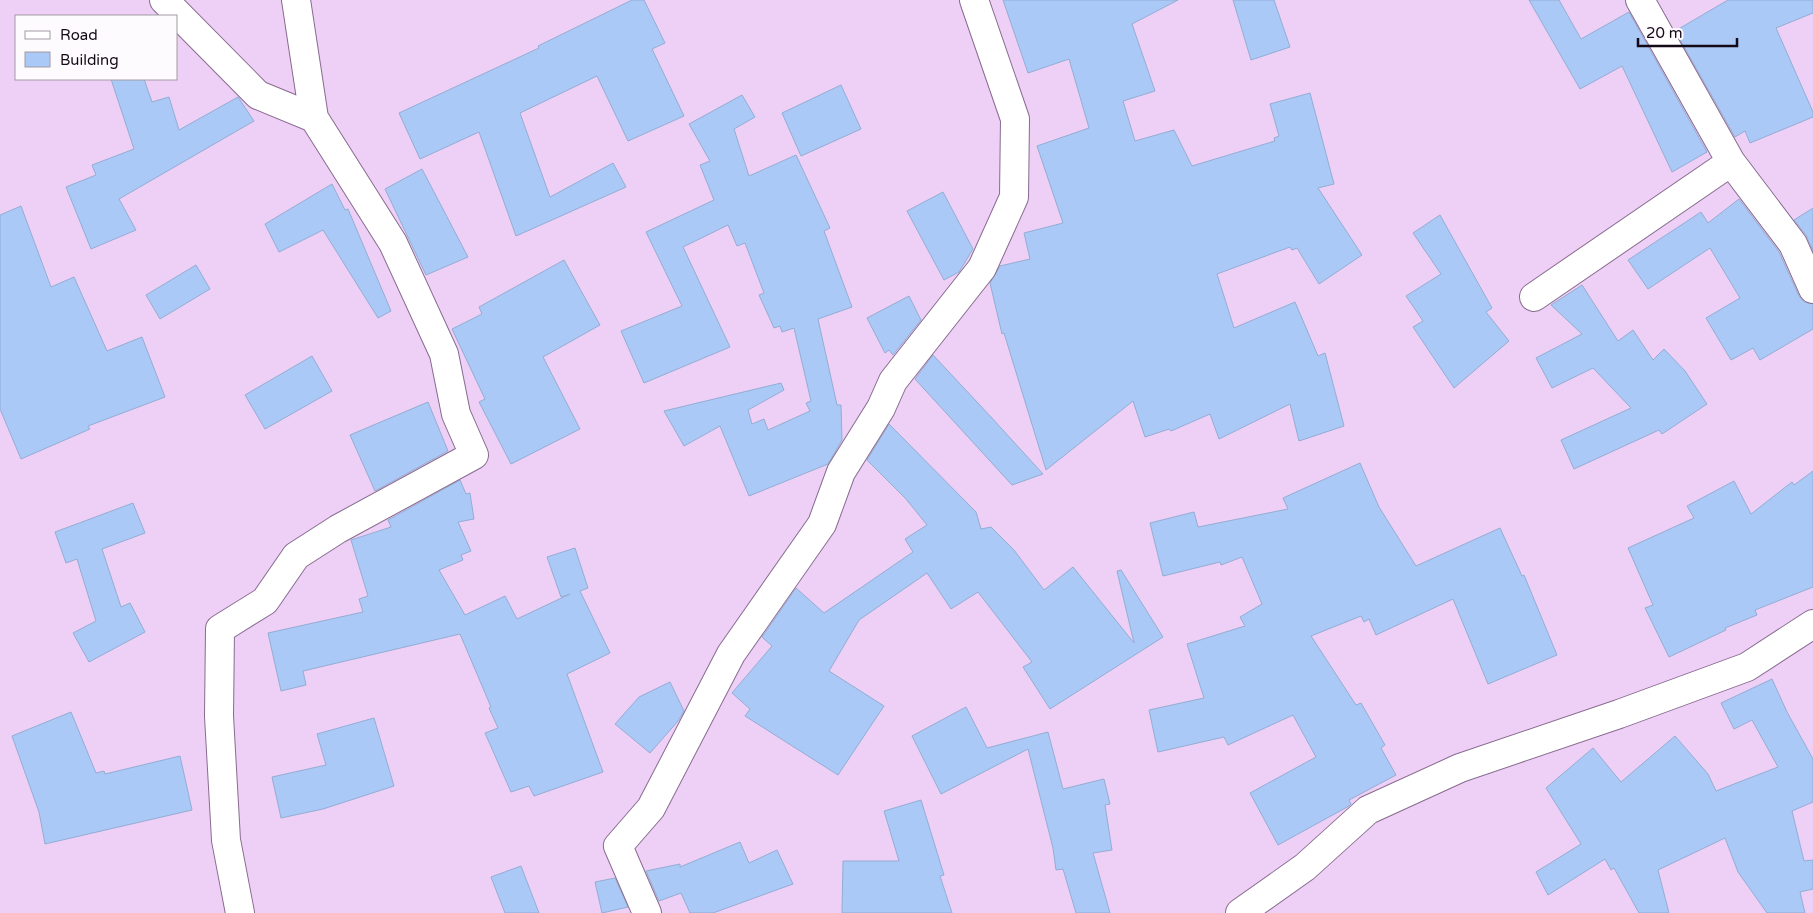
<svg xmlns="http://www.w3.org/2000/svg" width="1813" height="913" font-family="'Varela Round',sans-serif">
	<rect width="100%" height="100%" fill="#eecff6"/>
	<path fill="#abc9f7" stroke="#93add3" d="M632 0H644L665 43 652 49 684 116 628 141 597 76 520 113 550 197 613 163 626 187 516 236 479 132 420 159 399 113 539 48 538 46Z
		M1003 0H1178L1132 24 1155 91 1123 101 1135 141 1174 130 1192 166 1275 141 1274 138 1279 136 1270 104 1310 93 1334 184 1318 188 1362 255 1319 284 1297 248 1292 250 1290 247 1217 274 1234 328 1295 302 1318 356 1325 353 1344 426 1299 441 1290 404 1219 439 1210 414 1171 431 1169 429 1145 437 1133 401 1046 470 1004 333 1002 334 990 283 1000 266 1030 259 1024 233 1063 223 1037 146 1089 128 1069 59 1028 73Z
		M1233 0H1274L1290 47 1251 60Z
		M1529 0H1559L1581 39 1629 12 1707 152 1672 172 1622 66 1580 89Z
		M1728 0H1813V13L1776 28 1813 112V117L1750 143 1745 131 1735 137 1675 31Z
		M111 79H144L152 102 169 97 179 130 238 97 254 121 119 199 136 230 91 249 66 187 96 175 92 165 134 149Z
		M841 85 861 129 801 156 782 113Z
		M742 95 755 117 734 129 749 176 796 155 830 228 824 231 852 307 818 319 837 405H841L842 440 828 464 749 496 720 426 684 446 664 411 781 383 784 390 748 410 752 424 764 419 768 430 810 411 806 403 811 401 794 328 782 332 780 326 774 328 759 295 764 293 745 243 737 246 728 225 683 247 730 347 644 383 621 331 682 306 646 232 714 200 700 165 710 161 689 124Z
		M422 169 468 257 426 275 385 189Z
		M332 184 345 210 348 209 391 311 378 318 323 230 279 252 265 224Z
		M943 192 973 249 959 272 944 280 907 211Z
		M1739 199 1779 252 1799 296 1804 302 1813 304V329L1760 360 1753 348 1731 360 1706 318 1740 298 1710 248 1648 289 1628 260 1701 212 1708 223Z
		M21 206 51 287 74 277 107 351 142 337 165 397 88 426 90 429 21 459 0 409V215Z
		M1813 208V251L1806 235 1794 220Z
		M1440 215 1492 308 1486 312 1509 341 1454 388 1413 327 1423 321 1406 296 1441 274 1413 233Z
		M564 260 600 325 543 357 580 429 511 464 479 402 485 399 452 329 482 314 479 307Z
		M196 265 210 289 160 319 146 295Z
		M1582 285 1618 341 1633 330 1653 360 1664 349 1685 371 1707 404 1662 434 1659 430 1574 469 1561 440 1631 408 1593 368 1552 388 1536 358 1582 334 1551 305Z
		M909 296 921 320 893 355 889 350 885 353 867 318Z
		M933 355 991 417 1043 474 1012 485 915 379Z
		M312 356 332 391 265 429 245 395Z
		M428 402 448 451 375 491 350 435Z
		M889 424 976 512 981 529 991 527 1014 550 1044 590 1073 567 1134 643 1117 571 1121 570 1163 637 1050 709 1023 667 1032 662 978 592 951 609 927 573 859 620 829 671 884 706 838 775 745 716 750 709 732 693 772 646 762 637 796 588 824 613 913 552 905 539 927 525 906 499 867 460Z
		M1360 463 1379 507 1416 566 1500 528 1522 576 1524 575 1557 655 1488 684 1453 599 1376 635 1369 619 1364 622 1361 616 1311 636 1356 705 1361 703 1385 745 1381 748 1396 775 1349 800 1351 804 1349 806 1278 845 1250 793 1316 757 1293 715 1228 745 1224 737 1158 752 1149 710 1204 698 1187 644 1245 626 1240 617 1262 604 1242 557 1221 565 1220 562 1163 576 1150 523 1194 512 1198 527 1288 509 1283 498Z
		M1813 471V587L1755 610 1757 615 1725 628 1726 630 1669 657 1645 608 1653 605 1628 548 1694 518 1687 506 1734 481 1751 514 1792 482 1794 485Z
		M460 480 466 494 470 493 474 519 458 522 471 551 461 555 463 560 439 570 465 615 505 596 517 619 570 594 561 597 547 557 575 548 588 588 580 591 610 653 567 674 603 772 534 796 529 786 511 792 485 733 498 728 489 708 491 707 460 634 303 671 306 685 281 691 268 633 363 612 359 599 368 596 351 540 391 527 388 520Z
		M133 503 145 533 102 549 121 607 130 603 145 632 89 662 73 633 96 621 77 559 66 563 55 532Z
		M1772 679 1787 712 1813 759V802L1792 811 1804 861 1813 860V889L1800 892 1805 913H1767L1738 872 1725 838 1658 870 1669 913H1639L1614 868 1611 870 1605 859 1548 895 1536 872 1581 844 1546 788 1593 748 1621 782 1675 736 1708 774 1716 791 1778 767 1752 720 1734 729 1721 703Z
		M670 682 684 711 678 721 650 753 615 724 639 697Z
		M966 707 987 748 1048 732 1063 789 1104 779 1110 804 1105 805 1112 850 1093 853 1110 913H1076L1063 869 1056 870 1053 848 1028 749 941 794 912 736Z
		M71 712 96 773 104 771 105 774 180 756 192 810 45 844 39 812 12 736Z
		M374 718 394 786 323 809 281 818 272 777 326 765 317 734Z
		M921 800 944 875 940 876 952 913H842L843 861H899L884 811Z
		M740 842 749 863 777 850 793 884 713 913H690L681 893 659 901 646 871 680 864V867Z
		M521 866 539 913H505L491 877Z
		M615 878 628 907 602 913 595 882Z"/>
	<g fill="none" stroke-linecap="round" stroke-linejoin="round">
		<defs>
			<path id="minor" d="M164 0 258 95 314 118
				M1640 0 1731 162 1793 244 1813 289
				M1534 297 1731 162
				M240 913 226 840 219 716 220 629 265 601 296 556 338 529 474 455 456 414 444 354 393 243 314 118 296 0
				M647 913 618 846 651 808 731 654 822 524 841 472 881 408 893 381 982 268 1014 197 1015 119 974 0
				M1240 913 1305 867 1368 810 1460 768 1619 714 1747 667 1813 624"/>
		</defs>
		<use href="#minor" stroke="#886c8f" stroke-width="30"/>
		<use href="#minor" stroke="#fff" stroke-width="28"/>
	</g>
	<rect x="15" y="15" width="162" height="65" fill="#fefbff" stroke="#a09ba2"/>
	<rect x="25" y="31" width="25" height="8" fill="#ffffff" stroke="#a09ba2"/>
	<text x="60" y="40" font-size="15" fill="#140a17">Road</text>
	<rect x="25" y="52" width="25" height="15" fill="#abc9f7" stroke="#a09ba2"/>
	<text x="60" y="65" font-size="15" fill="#140a17">Building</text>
	<path d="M1638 38v8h99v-8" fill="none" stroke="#140a17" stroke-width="2.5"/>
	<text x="1646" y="38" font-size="15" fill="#140a17" stroke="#fefbff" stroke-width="4" paint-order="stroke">20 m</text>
</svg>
